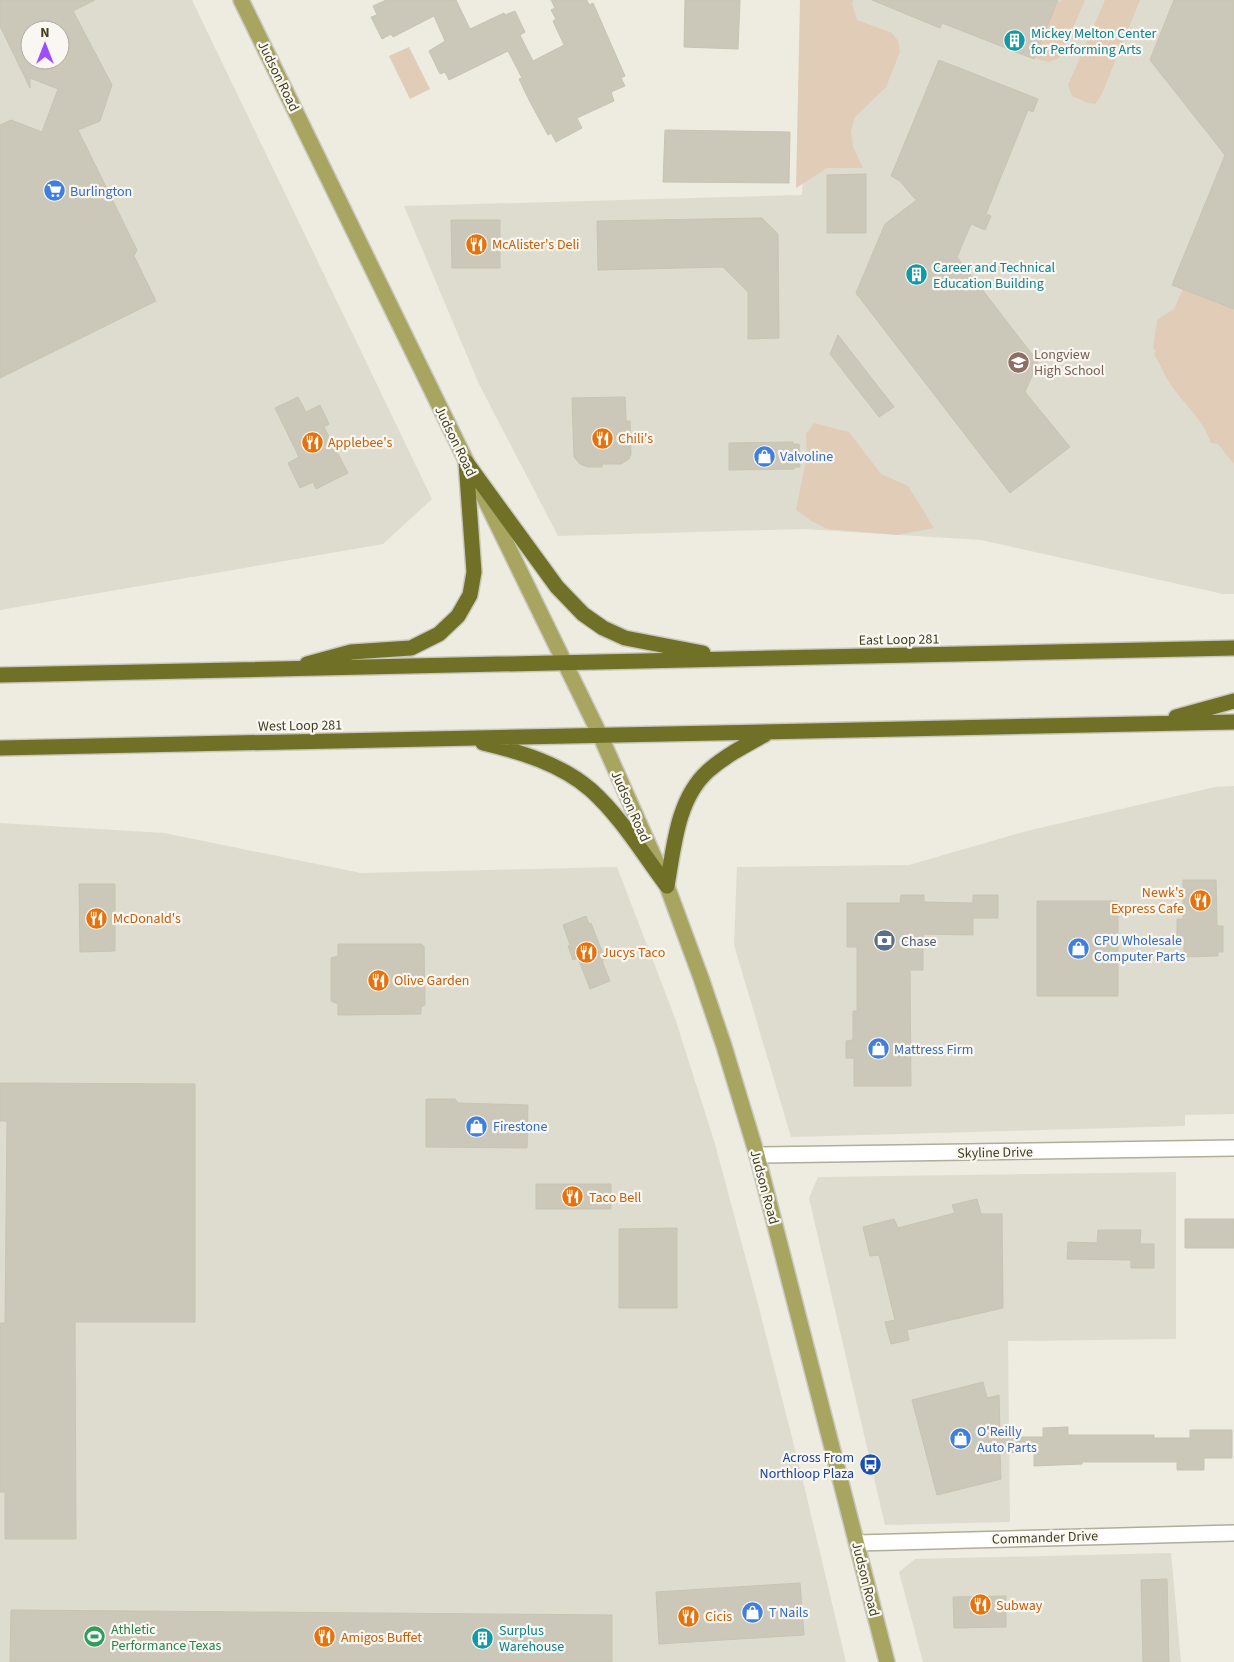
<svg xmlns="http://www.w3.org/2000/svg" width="1234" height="1662" font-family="'Source Sans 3',sans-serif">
	<rect width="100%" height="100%" fill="#eeebe1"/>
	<path fill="#dedbcf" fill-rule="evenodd" d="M0 0H192L432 499 383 544 0 610ZM30 30H60V60H30Z
		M811 0H1234V594H1223L981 540 803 529 558 536 479 384 404 206 802 195Z
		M1234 786V1114L1185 1115V1126L791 1137 734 945 737 867 909 865 1027 831 1215 787Z
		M0 823 164 833 361 873 617 867 675 1018 715 1144 758 1304 802 1477 846 1662H0Z
		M1176 1172V1339L1008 1341 1010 1522 885 1525 809 1198 818 1177Z
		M1171 1553 1181 1662H923L899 1572 915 1559Z"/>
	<path fill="#e1ccb8" d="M800 0H853L852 4 857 20 892 33 898 41 900 52 886 87 855 117 851 131 853 147 863 168H827L796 188Z
		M1062 0H1085L1061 56C1052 64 1045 62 1035 58L1057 3Z
		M1105 0H1140L1101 96 1095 104 1088 103 1072 96 1068 85Z
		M409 47 430 89 410 99 389 56Z
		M1183 289 1234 309V464L1218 444 1211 443C1202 417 1183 404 1169 382 1163 373 1160 363 1154 355L1156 350 1153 349 1157 320 1174 309Z
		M814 423 849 432 881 474 908 486 934 528 897 535 828 529 813 522 796 510 807 455 806 434Z"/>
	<path fill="#ccc8b9" stroke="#c8c4b3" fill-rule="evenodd" d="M0 0H95L73 11 112 85 100 121 78 130 137 250 134 256 156 301 0 378V125L11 120 42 132 58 89 30 78V88L0 26ZM30 30H60V60H30Z
		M386 0H456L470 29 504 13 505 15 515 11 525 32 520 35 533 61 564 45 553 21 556 19 551 10 555 8 551 0H587L589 5 593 3 625 76 621 78 625 86 611 92 614 101 577 118 582 128 556 142 551 133 548 135 529 100 519 79 522 78 508 51 449 80 445 72 440 74 429 51 445 41 434 16 393 37 391 34 382 39 371 17 377 15 373 6Z
		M685 0H740L738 49 684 47Z
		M872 0H1058L1034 59 942 23 940 28Z
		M1174 0H1234V309L1172 285 1225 155 1150 60Z
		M939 60 1038 99 1033 112 1028 110 986 214 991 216 985 230 971 224 957 257 1038 362 1025 392 1070 447 1010 493 856 293 885 224 918 199H915L900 181 891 176Z
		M665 130 790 132 789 183 663 182Z
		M866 174V233H827V175Z
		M762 218 778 234 779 338 748 339V292L723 267 598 270 597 221Z
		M451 220H500V268H452Z
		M838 335 894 407 879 417 830 354Z
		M298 397 306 412 320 405 329 424 324 427 348 473 316 489 313 482 300 488 288 463 299 457 275 408Z
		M625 397 626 421H630L631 454 629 459 621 464H602V467H587L580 464 574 457 572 398Z
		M793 442V444H799L800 467H794V469L729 470V443Z
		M1183 880H1216L1217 926H1223V952H1218V956L1184 957V936H1177V919H1183Z
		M79 884H115V951L80 952Z
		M901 895H924V902L973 903V895H998V918H973V935L923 934V970H910L911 1086H854V1058H846V1041L853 1040V1011H857V947H847V903H900Z
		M1037 901H1118V996H1037Z
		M586 916 589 924 591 923 605 959 602 961 610 981 590 989 578 958 573 960 568 946 570 945 563 925Z
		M338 944H422V946H424L425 1005 421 1007V1014L338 1015V1004L331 1001V958L338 956Z
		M0 1083 195 1084V1322H75L76 1539H5V1492H0V1323H5L7 1121H0Z
		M426 1099H455L458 1103 528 1105 527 1148 426 1147Z
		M536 1184H611V1209H536Z
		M977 1199 981 1214H1002L1003 1308 907 1330 909 1340 891 1344 885 1322 895 1320 879 1255 870 1256 863 1227 894 1219 898 1228 955 1213 952 1205Z
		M1185 1219H1234V1248H1185Z
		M677 1228V1308H619V1229Z
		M1098 1230H1141L1140 1244H1154V1268H1131V1260L1067 1259 1068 1242 1097 1243Z
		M983 1382 987 1398 999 1395 1000 1437H1043V1428L1068 1427V1435H1154V1438H1190V1430H1232V1458H1204V1470H1177V1462H1082V1464L1034 1466V1452L1000 1453 1001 1479 937 1495 912 1400Z
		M1167 1579 1169 1662H1143L1141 1580Z
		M800 1583 804 1635 659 1644 656 1592Z
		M1006 1596V1627L954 1628 953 1597Z
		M11 1610 612 1615V1662H10Z"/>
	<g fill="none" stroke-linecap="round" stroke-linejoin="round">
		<defs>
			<path id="street" d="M757 1155 1234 1148
				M857 1543 1234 1533"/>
			<path id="primary" d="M241 0 600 735 667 886 701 978 724 1046 757 1155 887 1662"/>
			<path id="highway" d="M466 462 557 587 583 614 603 628 625 638 703 653
				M307 664 351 652 411 648 439 634 458 616 470 595 474 572 466 462
				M0 675 1234 648
				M1176 717 1234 701
				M483 743C521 752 561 764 591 790 621 817 643 854 667 886
				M0 748C411 739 823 731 1234 722
				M667 886C674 847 677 799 708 771 725 756 746 745 766 734"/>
		</defs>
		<use href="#street" stroke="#b0ad9b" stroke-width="18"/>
		<use href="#primary" stroke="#cac9c0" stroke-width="18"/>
		<use href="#highway" stroke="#cac9c0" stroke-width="18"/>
		<use href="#street" stroke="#fff" stroke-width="15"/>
		<use href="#primary" stroke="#a8a561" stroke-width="15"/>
		<use href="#highway" stroke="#707127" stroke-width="15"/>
	</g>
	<defs>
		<symbol id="building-disc" viewBox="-11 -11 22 22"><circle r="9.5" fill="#0f9aa8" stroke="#faf7f2"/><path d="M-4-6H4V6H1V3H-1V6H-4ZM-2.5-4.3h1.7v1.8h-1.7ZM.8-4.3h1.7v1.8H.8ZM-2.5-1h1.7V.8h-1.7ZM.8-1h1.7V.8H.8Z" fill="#fff"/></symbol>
		<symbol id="supermarket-disc" viewBox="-11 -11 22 22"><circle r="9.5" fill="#3f7fe0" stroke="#faf7f2"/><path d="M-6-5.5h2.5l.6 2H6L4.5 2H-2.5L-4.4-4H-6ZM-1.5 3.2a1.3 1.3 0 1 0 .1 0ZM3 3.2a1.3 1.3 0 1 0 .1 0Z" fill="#fff"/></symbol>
		<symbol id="restaurant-disc" viewBox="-11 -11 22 22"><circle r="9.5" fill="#e8710a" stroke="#faf7f2"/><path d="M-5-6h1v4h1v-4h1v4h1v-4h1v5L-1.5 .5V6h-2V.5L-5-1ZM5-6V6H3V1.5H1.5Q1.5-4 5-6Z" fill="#fff"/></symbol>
		<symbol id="school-disc" viewBox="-11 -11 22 22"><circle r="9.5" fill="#8d6e63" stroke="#faf7f2"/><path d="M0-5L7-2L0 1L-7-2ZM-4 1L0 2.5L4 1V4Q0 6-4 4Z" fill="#fff"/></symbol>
		<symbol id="shop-disc" viewBox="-11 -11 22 22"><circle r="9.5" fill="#3f7fe0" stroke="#faf7f2"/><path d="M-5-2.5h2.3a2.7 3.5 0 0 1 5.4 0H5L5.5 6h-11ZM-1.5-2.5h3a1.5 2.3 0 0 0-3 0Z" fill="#fff"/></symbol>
		<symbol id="bank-disc" viewBox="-11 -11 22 22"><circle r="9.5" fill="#5c6f8a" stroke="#faf7f2"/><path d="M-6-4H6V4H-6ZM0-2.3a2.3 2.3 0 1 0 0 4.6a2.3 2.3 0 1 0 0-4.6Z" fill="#fff"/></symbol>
		<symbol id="bus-disc" viewBox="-11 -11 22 22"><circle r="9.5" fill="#1a4fb4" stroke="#faf7f2"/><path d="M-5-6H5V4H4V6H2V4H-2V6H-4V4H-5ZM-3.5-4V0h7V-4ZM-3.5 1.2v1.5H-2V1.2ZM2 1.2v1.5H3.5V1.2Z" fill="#fff"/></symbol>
		<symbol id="stadium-disc" viewBox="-11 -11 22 22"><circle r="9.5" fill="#2e9e5b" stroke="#faf7f2"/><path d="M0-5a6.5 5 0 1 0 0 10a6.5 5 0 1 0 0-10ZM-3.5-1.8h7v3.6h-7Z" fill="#fff"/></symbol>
	</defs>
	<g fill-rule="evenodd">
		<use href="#building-disc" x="1002" y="28" width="25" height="25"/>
		<use href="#supermarket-disc" x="42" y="178" width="25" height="25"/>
		<use href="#restaurant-disc" x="464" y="232" width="25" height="25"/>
		<use href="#building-disc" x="904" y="262" width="25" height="25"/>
		<use href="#school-disc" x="1006" y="350" width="25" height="25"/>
		<use href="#restaurant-disc" x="590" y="426" width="25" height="25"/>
		<use href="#restaurant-disc" x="300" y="430" width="25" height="25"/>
		<use href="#shop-disc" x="752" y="444" width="25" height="25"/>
		<use href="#restaurant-disc" x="1188" y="888" width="25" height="25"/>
		<use href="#restaurant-disc" x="84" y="906" width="25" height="25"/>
		<use href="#bank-disc" x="872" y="928" width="25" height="25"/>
		<use href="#shop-disc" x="1066" y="936" width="25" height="25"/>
		<use href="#restaurant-disc" x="574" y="940" width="25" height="25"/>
		<use href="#restaurant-disc" x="366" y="968" width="25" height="25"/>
		<use href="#shop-disc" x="866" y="1036" width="25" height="25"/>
		<use href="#shop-disc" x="464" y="1114" width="25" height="25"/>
		<use href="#restaurant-disc" x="560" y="1184" width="25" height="25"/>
		<use href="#shop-disc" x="948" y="1426" width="25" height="25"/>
		<use href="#bus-disc" x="858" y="1452" width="25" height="25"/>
		<use href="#restaurant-disc" x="968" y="1592" width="25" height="25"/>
		<use href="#shop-disc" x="740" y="1600" width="25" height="25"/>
		<use href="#restaurant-disc" x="676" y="1604" width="25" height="25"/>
		<use href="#stadium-disc" x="82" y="1624" width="25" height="25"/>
		<use href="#restaurant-disc" x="312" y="1624" width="25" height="25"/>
		<use href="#building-disc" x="470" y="1626" width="25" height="25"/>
	</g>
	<g text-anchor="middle" stroke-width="4.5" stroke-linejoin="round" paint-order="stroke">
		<g font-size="14" fill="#0d838f" stroke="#faf7f2" text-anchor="start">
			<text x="1031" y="38">Mickey Melton Center<tspan x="1031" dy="16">for Performing Arts</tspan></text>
			<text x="933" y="272">Career and Technical<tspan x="933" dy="16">Education Building</tspan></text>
			<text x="499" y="1635">Surplus<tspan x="499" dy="16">Warehouse</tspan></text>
		</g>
		<g font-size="14" fill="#413f1f" stroke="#faf7f2">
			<text transform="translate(279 76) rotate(64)" y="5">Judson Road</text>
			<text transform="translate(456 441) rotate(64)" y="5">Judson Road</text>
			<text transform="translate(899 639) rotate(-1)" y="5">East Loop 281</text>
			<text transform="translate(300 725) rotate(-1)" y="5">West Loop 281</text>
			<text transform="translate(631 806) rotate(66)" y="5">Judson Road</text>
			<text transform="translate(995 1152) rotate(-1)" y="5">Skyline Drive</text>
			<text transform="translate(765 1187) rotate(75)" y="5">Judson Road</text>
			<text transform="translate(1045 1537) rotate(-2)" y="5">Commander Drive</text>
			<text transform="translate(866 1579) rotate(76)" y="5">Judson Road</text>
		</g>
		<g font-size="14" fill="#366cbe" stroke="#faf7f2" text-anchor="start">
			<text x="70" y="196">Burlington</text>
			<text x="780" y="461">Valvoline</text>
			<text x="1094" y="945">CPU Wholesale<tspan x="1094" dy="16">Computer Parts</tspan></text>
			<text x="894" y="1054">Mattress Firm</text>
			<text x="493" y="1131">Firestone</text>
			<text x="977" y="1436">O'Reilly<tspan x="977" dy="16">Auto Parts</tspan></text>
			<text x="769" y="1617">T Nails</text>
		</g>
		<g font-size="14" fill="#c56008" stroke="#faf7f2" text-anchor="start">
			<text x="492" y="249">McAlister's Deli</text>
			<text x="618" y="443">Chili's</text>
			<text x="328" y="447">Applebee's</text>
			<text x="1184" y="897" text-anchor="end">Newk's<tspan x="1184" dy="16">Express Cafe</tspan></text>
			<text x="113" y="923">McDonald's</text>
			<text x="602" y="957">Jucys Taco</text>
			<text x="394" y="985">Olive Garden</text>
			<text x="589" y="1202">Taco Bell</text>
			<text x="996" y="1610">Subway</text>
			<text x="705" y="1621">Cicis</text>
			<text x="341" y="1642">Amigos Buffet</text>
		</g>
		<g font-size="14" fill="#785e54" stroke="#faf7f2" text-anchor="start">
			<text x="1034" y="359">Longview<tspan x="1034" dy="16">High School</tspan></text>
		</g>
		<g font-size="14" fill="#4e5e75" stroke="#faf7f2" text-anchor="start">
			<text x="901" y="946">Chase</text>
		</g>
		<g font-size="14" fill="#164399" stroke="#faf7f2" text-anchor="end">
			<text x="854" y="1462">Across From<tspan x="854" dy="16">Northloop Plaza</tspan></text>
		</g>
		<g font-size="14" fill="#27864d" stroke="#faf7f2" text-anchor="start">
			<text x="111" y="1634">Athletic<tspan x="111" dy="16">Performance Texas</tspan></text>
		</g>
	</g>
	<g transform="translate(45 45)"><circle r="24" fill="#faf7f2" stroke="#b0ad9e"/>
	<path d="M0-4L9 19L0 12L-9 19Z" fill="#9f4eff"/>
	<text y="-8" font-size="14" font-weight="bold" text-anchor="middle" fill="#413f1f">N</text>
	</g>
</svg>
